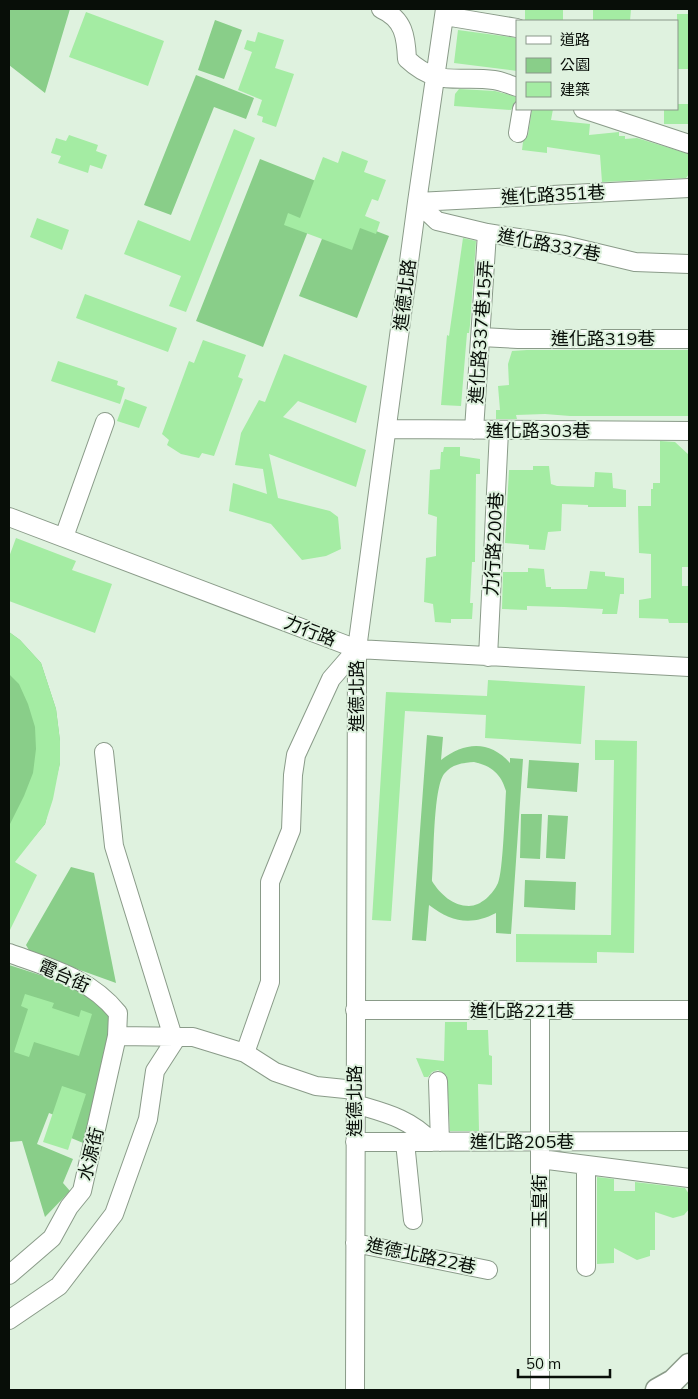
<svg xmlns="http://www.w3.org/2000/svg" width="698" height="1399" font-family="Mulish,'Noto Sans TC',sans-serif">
	<rect width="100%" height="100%" fill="#dff2df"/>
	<path fill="#89ce89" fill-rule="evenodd" d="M9 9H70L45 93 9 65Z
		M215 20 242 30 224 79 198 70Z
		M196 75 254 98 246 119 214 107 171 215 144 205Z
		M260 159 326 185 263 347 196 321Z
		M332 214 389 236 357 318 299 296Z
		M9 632 20 640 41 663 56 709 60 741V763L45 824 9 867Z
		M427 735 443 737 441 760C465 742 489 740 510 763V758L523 759 511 934 496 933V913C471 926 451 922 429 905L426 941 412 940ZM474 762C492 766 501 774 506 791 505 808 503 872 498 883 493 894 481 906 469 906 453 906 440 894 432 881 434 860 433 789 444 774 452 764 462 763 474 762Z
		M529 760 579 763 577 792 527 788Z
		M521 814H542L540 859 520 858Z
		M548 815 568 816 565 859 546 858Z
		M71 867 94 873 116 983 30 952 26 945Z
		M525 880 576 882 575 910 524 907Z
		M9 965 93 992 110 1014 113 1035 88 1145 64 1135 54 1115 49 1113 37 1144 73 1159 63 1183 70 1191 45 1217 22 1141 9 1142Z"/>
	<path fill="#a4eca3" d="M525 9H563V21H525Z
		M593 9H631L630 21H593Z
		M86 12 164 41 148 86 69 57Z
		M677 14H689V69H677Z
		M458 30 517 38V71L454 63Z
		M258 32 284 40 275 68 294 74 276 127 262 122 263 117 257 115 262 100 238 90 252 52 244 49 247 40 255 42Z
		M459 89 495 91 517 97V100L511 110 454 106 455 94Z
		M677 104H689V124H664V109H677Z
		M532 109H553L551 120 590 124 589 135 619 132V136H625V139L637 138 689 154V174L686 178 602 182 600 155 547 147V153L522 150 523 142 528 135Z
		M234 129 255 138 186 312 169 306 181 276 124 254 138 220 190 241Z
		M69 135 98 145 96 151 107 155 102 169 90 165 88 173 58 163 61 156 51 153 56 138 66 141Z
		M342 151 368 161 364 172 386 180 378 201 372 199 365 216 380 222 376 234 360 228 352 250 284 225 288 213 300 218 323 157 338 163Z
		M37 218 69 230 62 250 30 237Z
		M463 238 476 241 470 325 469 333H467L461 406 441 405 447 335 449 336Z
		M85 294 177 328 168 352 76 318Z
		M203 340 246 355 238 377 243 379 214 456 202 453 199 458 181 454 167 445 169 440 162 434 189 361 194 363Z
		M527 350H689V416H570L545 414 516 415 517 419H496V410H500L498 386 509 385 508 364 512 351Z
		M284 354 367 386 356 423 298 401 283 417 366 450 356 487 269 454 278 498 330 511 338 517 341 549 326 556 302 560 271 524 229 511 233 483 267 494 263 469 235 465 241 433 259 400 265 402Z
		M58 361 118 381 117 385 125 388 120 404 51 381Z
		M125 399 147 407 139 428 117 421Z
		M660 441 675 442 689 455V567H682V586H689V623H669L668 619 639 618V600L651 598V554L639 553 638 506H651V489H653V483H660Z
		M444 447H460V456L480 459V474H476L475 562H472L470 603H473L472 619H451V623L435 622 433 604 424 602 426 558 436 556V547L437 517 428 514 430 470 440 469 441 452H443Z
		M533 466H549L551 484 557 486 594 487 595 472 612 473 613 488 626 490V507H588V505L562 504 561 531 548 532 545 550 529 549V545L505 543 509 470H533Z
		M16 538 76 561 72 570 112 584 95 633 9 601V557Z
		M528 568 544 569 546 587H551V589H587L590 571 605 572V576L624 578V594H620L617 614H602L603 609 564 607 527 606V610L502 609 503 572H528Z
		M9 632 20 640 41 663 56 709 60 741V763L53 799 45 824 15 862 37 875 9 932V826L24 796 33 773 36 749 35 727 28 704 19 684 9 674Z
		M488 680 585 686 581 744 485 738 486 715 405 711 391 921 372 920 386 692 487 696Z
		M595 740 637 741 634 953 597 952V963L516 962V934L611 935 614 760H595Z
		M25 994 54 1003 52 1008 79 1017 81 1010 92 1014 79 1056 34 1042 29 1057 14 1052 28 1009 21 1006Z
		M445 1022H467V1030H488L489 1055 492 1056V1085L478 1084 479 1131H450L447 1076 438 1070 432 1072 428 1077H424L416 1058 444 1061Z
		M62 1086 86 1094 68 1150 43 1142Z
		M597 1177 614 1179V1191H635V1182L685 1188 689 1194V1209L684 1215 673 1218 655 1212V1250H650V1256L637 1260 614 1248V1263L597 1264Z"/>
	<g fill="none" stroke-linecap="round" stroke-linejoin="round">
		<defs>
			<path id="minor" d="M381 9C404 19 406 37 407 59 438 88 457 75 494 80 502 81 510 85 517 87
				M445 16 517 28
				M583 109 689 144
				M518 133 522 109
				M417 202 437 221 487 233 564 245 635 262 689 264
				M417 202 689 188
				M481 337 518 339H689
				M387 429 689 431
				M474 430 487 233
				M9 517 357 649 689 667
				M64 537 105 422
				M488 657 499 431
				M104 752 114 846 173 1037
				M9 953C50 968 90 978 118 1013L117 1036 82 1191 69 1207 52 1238 9 1275
				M355 1010H689
				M117 1036 193 1037 245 1053 275 1072 316 1086 355 1090
				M245 1053 270 982V882L291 830 293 775 296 755 331 679 357 649
				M438 1081 440 1142
				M355 1104C385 1113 409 1118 432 1142
				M355 1142 689 1141
				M405 1142 413 1220
				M540 1159 689 1178
				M586 1165V1267
				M355 1243 488 1270
				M9 1320 59 1286 114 1214 148 1119 155 1071 177 1037
				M355 1390 357 649 417 202 445 9
				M540 1390V1011"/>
			<path id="major" d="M657 1390 673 1381 689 1365"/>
		</defs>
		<use href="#minor" stroke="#8a9b89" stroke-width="20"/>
		<use href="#major" stroke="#8a9b89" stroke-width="25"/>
		<use href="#minor" stroke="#fff" stroke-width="18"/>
		<use href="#major" stroke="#fff" stroke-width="22"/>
	</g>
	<g text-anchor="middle" stroke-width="4" stroke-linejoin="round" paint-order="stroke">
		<g font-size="18" fill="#080e08" stroke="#dff2df">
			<text transform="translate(553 195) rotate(-3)" y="6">進化路351巷</text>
			<text transform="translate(549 245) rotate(11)" y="6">進化路337巷</text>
			<text transform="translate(405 295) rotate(-83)" y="6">進德北路</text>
			<text transform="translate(481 332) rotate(-86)" y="6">進化路337巷15弄</text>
			<text x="603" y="345">進化路319巷</text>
			<text x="538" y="437">進化路303巷</text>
			<text transform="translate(494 544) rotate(-87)" y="6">力行路200巷</text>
			<text transform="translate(310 631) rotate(21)" y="6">力行路</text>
			<text transform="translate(357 696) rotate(-90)" y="6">進德北路</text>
			<text transform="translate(64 976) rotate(24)" y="6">電台街</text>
			<text x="522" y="1017">進化路221巷</text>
			<text transform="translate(355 1101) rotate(-90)" y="6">進德北路</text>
			<text x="522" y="1148">進化路205巷</text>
			<text transform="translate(91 1154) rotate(-76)" y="6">水源街</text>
			<text transform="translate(540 1201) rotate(-90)" y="6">玉皇街</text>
			<text transform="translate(421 1256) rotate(12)" y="6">進德北路22巷</text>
		</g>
	</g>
	<rect width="698" height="1399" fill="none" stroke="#080e08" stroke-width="20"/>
	<rect x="516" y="20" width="162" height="90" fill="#dff2df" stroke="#899789"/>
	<rect x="526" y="36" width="25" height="8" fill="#ffffff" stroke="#899789"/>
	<text x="560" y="45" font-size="15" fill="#080e08">道路</text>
	<rect x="526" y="58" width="25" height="15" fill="#89ce89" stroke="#899789"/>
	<text x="560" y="70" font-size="15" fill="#080e08">公園</text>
	<rect x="526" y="82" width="25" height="15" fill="#a4eca3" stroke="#899789"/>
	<text x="560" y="95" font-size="15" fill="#080e08">建築</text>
	<path d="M518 1369v8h92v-8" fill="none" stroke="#080e08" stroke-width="2.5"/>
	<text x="526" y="1369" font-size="15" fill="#080e08" stroke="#dff2df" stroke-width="4" paint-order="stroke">50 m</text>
</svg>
